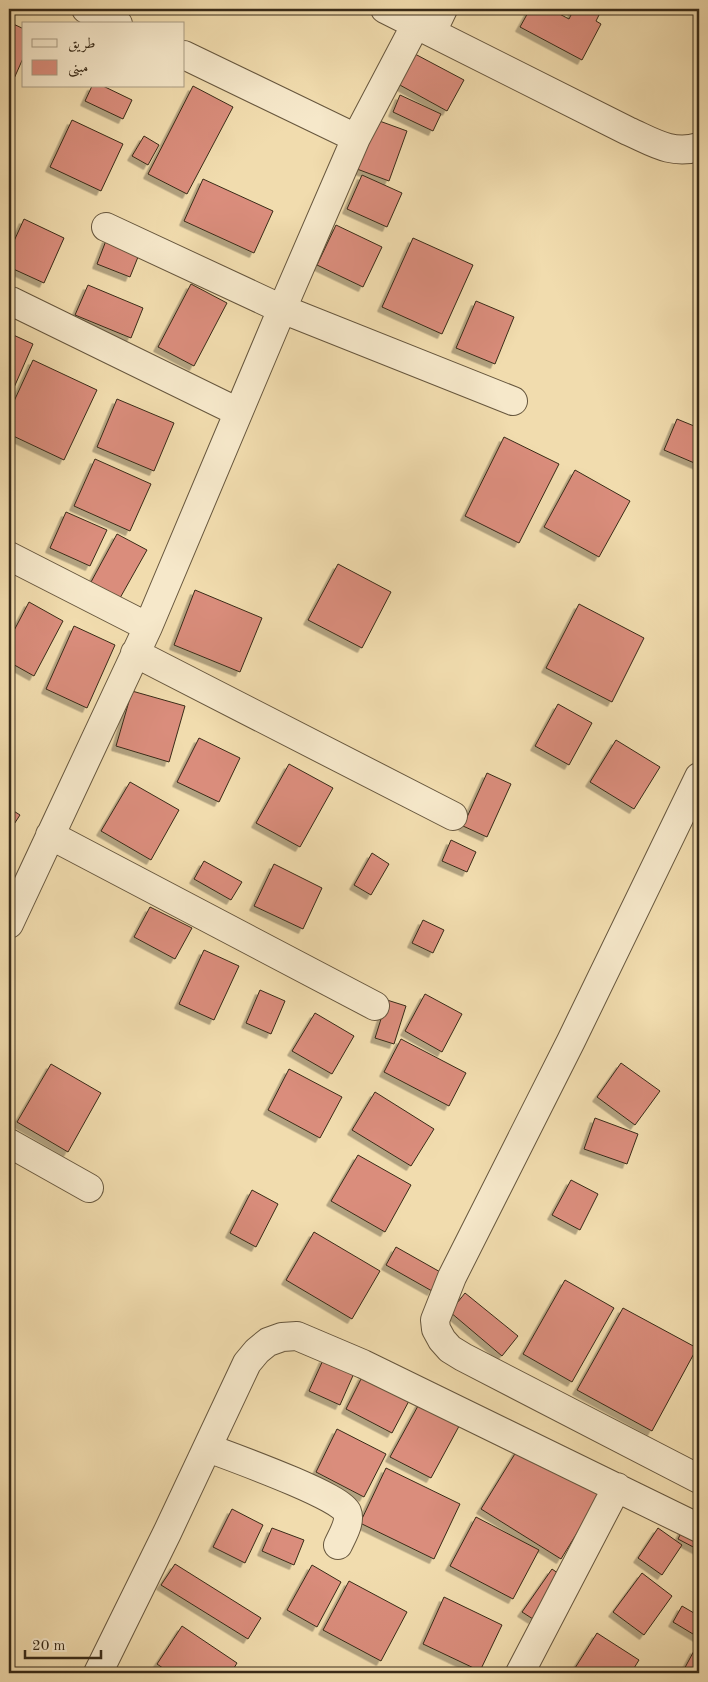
<svg xmlns="http://www.w3.org/2000/svg" width="708" height="1682" font-family="'Old Standard TT',Amiri,serif">
	<defs>
		<filter id="shadow"><feDropShadow dx="-4.5" dy="4.5" stdDeviation="0" flood-color="#0004"/></filter>
	</defs>
	<rect width="100%" height="100%" fill="#f1dcae"/>
	<filter id="stains"><feTurbulence type="fractalNoise" baseFrequency=".004" numOctaves="4"/><feColorMatrix values="0 0 0 0 .2 0 0 0 0 .09 0 0 0 0 .02 0 0 0 .5 -.17"/></filter>
	<radialGradient id="worn" r=".72"><stop offset=".6" stop-color="#630" stop-opacity="0"/><stop offset="1" stop-color="#630" stop-opacity=".3"/></radialGradient>
	<path fill="#da8d7b" stroke="#392b18" filter="url(#shadow)" d="M530 9H550L569 19 574 9H602L596 21 601 24 582 60 520 27Z
		M9 22 24 29V56L9 90Z
		M415 54 464 80 447 111 398 84Z
		M92 86H103L132 100 123 119 85 101Z
		M193 86 233 107 187 194 148 174Z
		M400 95 441 114 433 131 393 112Z
		M374 119 407 131 389 181 357 169Z
		M72 120 123 144 101 191 50 167Z
		M144 136 159 145 148 165 132 156Z
		M362 175 402 193 387 227 347 209Z
		M203 179 273 211 254 253 184 221Z
		M24 219 64 238 44 283 9 267V252Z
		M336 225 382 247 363 287 317 265Z
		M107 238 140 252 130 277 97 264Z
		M413 238 473 265 442 334 382 307Z
		M191 284 227 303 194 366 158 347Z
		M88 285 143 308 131 338 75 315Z
		M476 301 514 317 495 364 456 348Z
		M9 333 33 344 9 399Z
		M33 360 97 390 64 460 9 434V412Z
		M117 399 174 423 154 471 97 447Z
		M677 419 699 428V465L664 450Z
		M504 437 559 464 519 543 465 516Z
		M95 459 151 484 130 531 74 506Z
		M575 470 630 501 599 557 544 527Z
		M66 512 107 530 90 566 50 548Z
		M117 534 147 550 120 598 91 582Z
		M338 564 391 592 362 648 308 620Z
		M195 590 262 618 240 672 174 645Z
		M29 602 63 621 34 676 9 662V640Z
		M579 604 644 638 612 702 546 668Z
		M74 626 115 645 87 708 46 689Z
		M132 691 185 706 169 762 116 746Z
		M558 704 592 723 569 765 535 746Z
		M199 738 240 758 219 802 177 782Z
		M616 740 660 767 634 809 590 782Z
		M289 764 333 788 300 847 256 823Z
		M487 773 511 784 487 837 463 826Z
		M130 782 179 810 151 860 101 831Z
		M9 808 20 815 9 832Z
		M451 840 476 852 467 872 442 861Z
		M372 853 389 864 371 895 354 885Z
		M204 861 242 882 231 900 194 879Z
		M274 864 322 888 303 929 254 906Z
		M150 907 192 928 175 959 134 937Z
		M423 920 444 930 433 953 412 943Z
		M204 950 239 966 214 1020 179 1004Z
		M260 990 285 1001 271 1034 246 1023Z
		M425 994 462 1014 442 1052 405 1031Z
		M387 1000 406 1006 394 1044 375 1038Z
		M315 1013 354 1036 332 1074 292 1051Z
		M401 1039 466 1073 449 1106 384 1072Z
		M621 1063 660 1091 635 1125 597 1097Z
		M51 1064 101 1093 68 1152 17 1122Z
		M289 1069 342 1097 320 1138 268 1110Z
		M375 1092 434 1129 411 1166 352 1130Z
		M595 1118 638 1134 627 1164 584 1149Z
		M358 1155 411 1185 385 1232 331 1201Z
		M571 1180 598 1194 580 1230 552 1215Z
		M252 1190 278 1204 256 1247 230 1233Z
		M314 1232 380 1271 352 1319 286 1280Z
		M396 1247 442 1273 432 1291 386 1265Z
		M565 1280 614 1308 572 1382 523 1354Z
		M465 1293 518 1336 502 1356 450 1312Z
		M623 1308 697 1348 652 1431 577 1390Z
		M324 1358 355 1371 340 1405 309 1391Z
		M363 1375 410 1399 392 1433 346 1409Z
		M424 1395 464 1417 431 1478 390 1457Z
		M337 1429 386 1454 364 1497 316 1472Z
		M521 1444 601 1494 561 1559 481 1509Z
		M386 1468 460 1504 434 1559 360 1523Z
		M232 1509 263 1525 245 1563 213 1547Z
		M476 1517 539 1550 513 1599 450 1566Z
		M685 1525 699 1533V1550L678 1539Z
		M272 1528 304 1540 294 1565 262 1551Z
		M658 1528 682 1545 662 1575 638 1558Z
		M175 1564 261 1618 248 1639 161 1585Z
		M312 1565 341 1582 317 1627 287 1610Z
		M552 1569 562 1576 533 1619 522 1612Z
		M642 1573 672 1596 644 1635 613 1612Z
		M349 1581 407 1612 381 1661 323 1630Z
		M444 1597 502 1625 480 1671 423 1644Z
		M682 1606 699 1616 698 1637 673 1622Z
		M182 1626 237 1663 231 1673H170L157 1664Z
		M597 1633 639 1660 631 1673H583L575 1668Z
		M695 1649 699 1651V1673H682Z"/>
	<g fill="none" stroke-linecap="round" stroke-linejoin="round">
		<defs>
			<path id="minor" d="M86 9 118 24
				M385 9 628 131C653 142 671 155 699 147
				M432 32 443 9
				M184 55 356 138
				M106 227 282 309 513 401
				M11 301 238 412
				M9 556 148 627
				M135 653 453 816
				M699 777 571 1041 452 1277 435 1320 436 1329 442 1340 450 1349 463 1357 699 1479
				M50 835 375 1006
				M9 924 148 627 282 309 356 138 416 24
				M9 1143 89 1188
				M208 1448C229 1456 341 1496 347 1512 351 1522 342 1536 338 1545
				M98 1673 167 1533 247 1363 257 1351 268 1342 282 1337 297 1336 363 1364 699 1528
				M520 1673 617 1487"/>
		</defs>
		<use href="#minor" stroke="#67573e" stroke-width="30"/>
		<use href="#minor" stroke="#f6e8ca" stroke-width="28"/>
	</g>
	<rect width="708" height="1682" fill="none" stroke="#f1dcae" stroke-width="30"/>
	<rect x="10" y="10" width="688" height="1662" fill="none" stroke="#392b18" stroke-width="2.5"/>
	<rect x="15" y="15" width="678" height="1652" fill="none" stroke="#392b18"/>
	<rect x="22" y="22" width="162" height="65" fill="#f6e8ca" stroke="#aa9c83"/>
	<rect x="32" y="39" width="25" height="8" fill="#f6e8ca" stroke="#aa9c83"/>
	<text x="68" y="48" font-size="15" fill="#392b18">طريق</text>
	<rect x="32" y="60" width="25" height="15" fill="#da8d7b" stroke="#aa9c83"/>
	<text x="68" y="72" font-size="15" fill="#392b18">مبنى</text>
	<path d="M25 1650v8h76v-8" fill="none" stroke="#392b18" stroke-width="2.5"/>
	<text x="32" y="1650" font-size="15" fill="#392b18" stroke="#f6e8ca" stroke-width="4" paint-order="stroke">20 m</text>
	<rect width="100%" height="100%" filter="url(#stains)"/>
	<rect width="100%" height="100%" fill="url(#worn)"/>
</svg>
